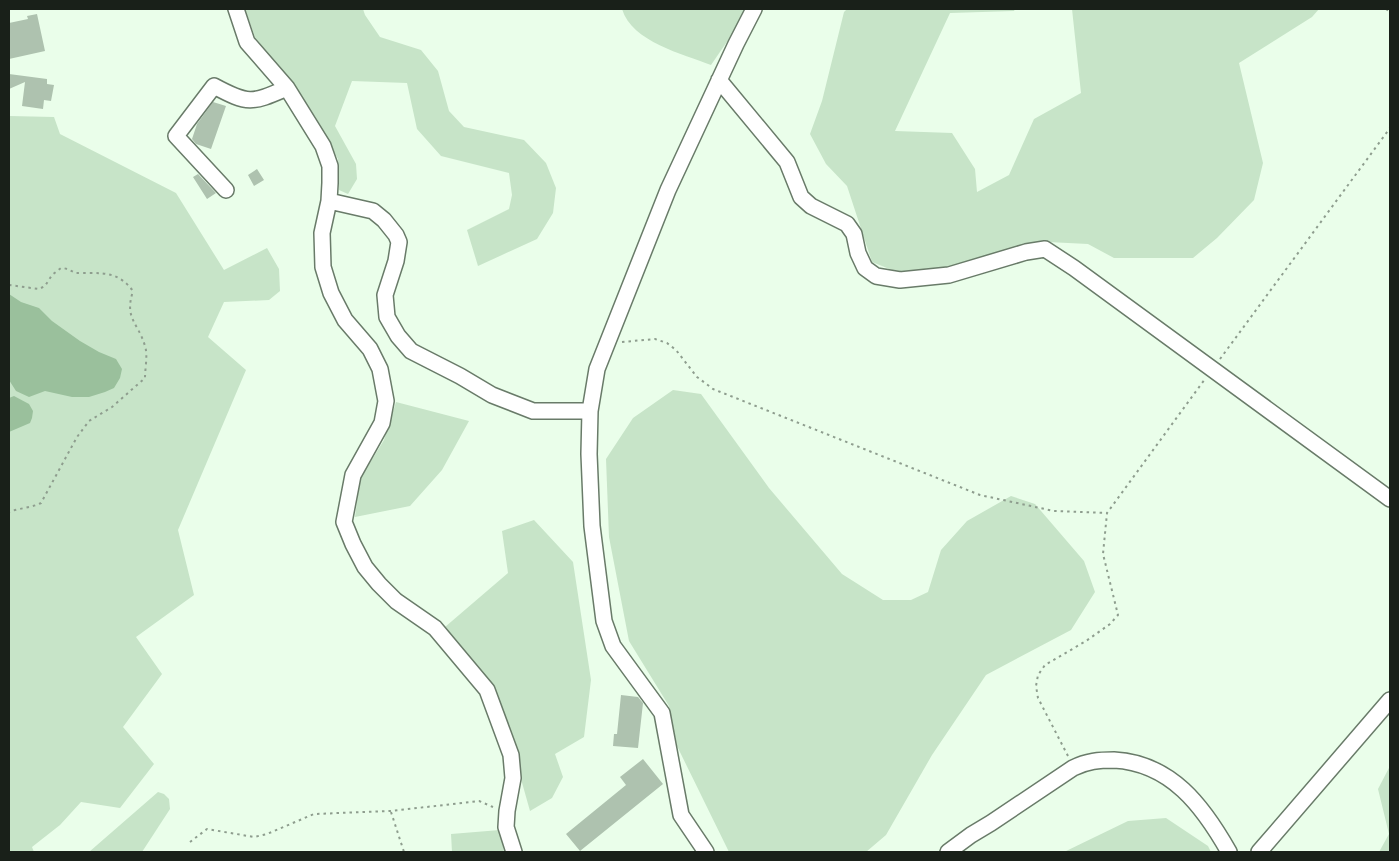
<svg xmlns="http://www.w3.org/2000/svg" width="1399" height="861" font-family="'Fira Sans Condensed',sans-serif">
	<rect width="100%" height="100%" fill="#eafeea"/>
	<path fill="#c7e4c8" d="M245 9H363L365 15 380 37 421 50 438 71 449 111 464 127 524 140 546 163 556 188 553 213 537 239 478 266 467 230 509 209 512 195 509 173 441 156 417 129 407 83 352 81 335 126 356 164 357 179 348 194 339 190 338 159 314 115 255 37Z
		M622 9H748L744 17 711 65C683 54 632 42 622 9Z
		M847 9H1015L1014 11 950 13 895 131 952 133 975 169 977 192 1009 175 1034 119 1081 93 1072 9H1319L1312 17 1239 63 1263 163 1254 200 1217 238 1193 258H1114L1088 244 1048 242 989 255 942 272H897L872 262 847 186 826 164 810 134 822 101 844 12Z
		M10 116 54 117 60 134 176 193 224 270 267 248 279 269 280 291 269 300 224 302 208 337 246 370 178 530 194 595 136 637 162 674 123 727 154 764 120 808 81 802 60 825 32 847 34 852H9V117Z
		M673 390 701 394 769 488 842 574 883 600H911L928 592 941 550 967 521 1011 496 1035 504 1084 561 1095 592 1071 630 986 675 932 755 886 835 866 852H729L677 746 669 706 629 641 609 537 606 459 633 418Z
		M396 402 469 421 442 470 410 506 355 517 360 479 384 440Z
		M534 520 573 562 591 680 584 737 555 754 563 777 552 798 530 811 521 779 519 753 493 689 445 627 508 573 502 531Z
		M1390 766V852H1379L1389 834 1378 789Z
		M158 792 164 794 169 799 170 809 142 852H89Z
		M1166 818 1208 846 1211 852H1064L1128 821Z
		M500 830 504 852H452L451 834Z"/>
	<path fill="#9ac09c" d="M9 294 21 302 39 308 52 321 80 341 99 352 116 359 122 369 120 378 114 388 105 392 89 397H72L45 391 29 397 16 391 9 380Z
		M14 396 29 404 33 411 32 418 30 423 9 432V398Z"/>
	<path fill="#aec2af" d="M37 14 45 51 9 59V23L28 19 27 16Z
		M9 74 47 79V84L54 85 51 101 44 100 43 109 22 106 25 82 9 89Z
		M213 102 226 106 211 149 196 144 192 139 197 124Z
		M257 169 264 180 254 186 248 175Z
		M198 174 216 193 207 199 193 177Z
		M621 695 638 697 643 703 638 748 613 746 614 734H617Z
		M643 759 663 784 580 851 566 834 626 785 620 777Z"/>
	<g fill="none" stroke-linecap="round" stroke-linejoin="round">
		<defs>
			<path id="minor" d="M236 9 247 42 287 88 323 146 330 166V183L329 201 322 233 323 267 331 293 345 320 370 349 380 369 386 401 382 423 353 475 344 522 353 544 365 567 379 584 396 601 435 628 487 690 511 755 513 778 507 811 506 827 514 852
				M719 80 787 162 801 197 811 206 847 224 854 234 858 253 865 268 876 276 900 280 949 275 1026 252 1045 249 1074 268 1390 499
				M226 190 176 136 214 86C249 105 252 103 287 88
				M329 201 373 211 384 220 396 235 399 242 396 261 385 295 387 317 398 336 411 351 460 376 492 395 533 411H590
				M706 852 681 815 662 713 613 646 604 621 592 526 589 454 590 411 597 369 668 190 736 44 754 9
				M948 852 971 835 991 823 1073 768C1087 761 1099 760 1114 760 1171 763 1203 806 1229 852
				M1259 852 1390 700"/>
		</defs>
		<use href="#minor" stroke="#697b69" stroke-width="18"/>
		<path stroke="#8e9d8e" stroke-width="2" stroke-dasharray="2.5 4" stroke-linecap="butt" d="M1386 9 1390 12
			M9 285 39 289 45 286 52 275 61 268C67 268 71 271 76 273 79 273 84 273 88 273 108 273 120 274 133 291 124 319 138 322 145 346 148 355 145 368 145 378L112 407 89 421 77 437 41 503C31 508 19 508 9 512
			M622 342 655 339 667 343 676 350 697 377 713 389 980 495 1054 511 1107 513
			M1220 359 1390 128
			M1068 756 1038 698 1036 686 1038 675 1045 665 1086 641 1110 624 1118 615 1103 554 1107 513 1205 379
			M391 812 404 852
			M190 842 207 829 254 837 267 834 314 814 391 811 479 801 493 807"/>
		<use href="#minor" stroke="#fff" stroke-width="15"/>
	</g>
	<rect width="1399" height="861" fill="none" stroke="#192019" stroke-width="20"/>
</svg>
